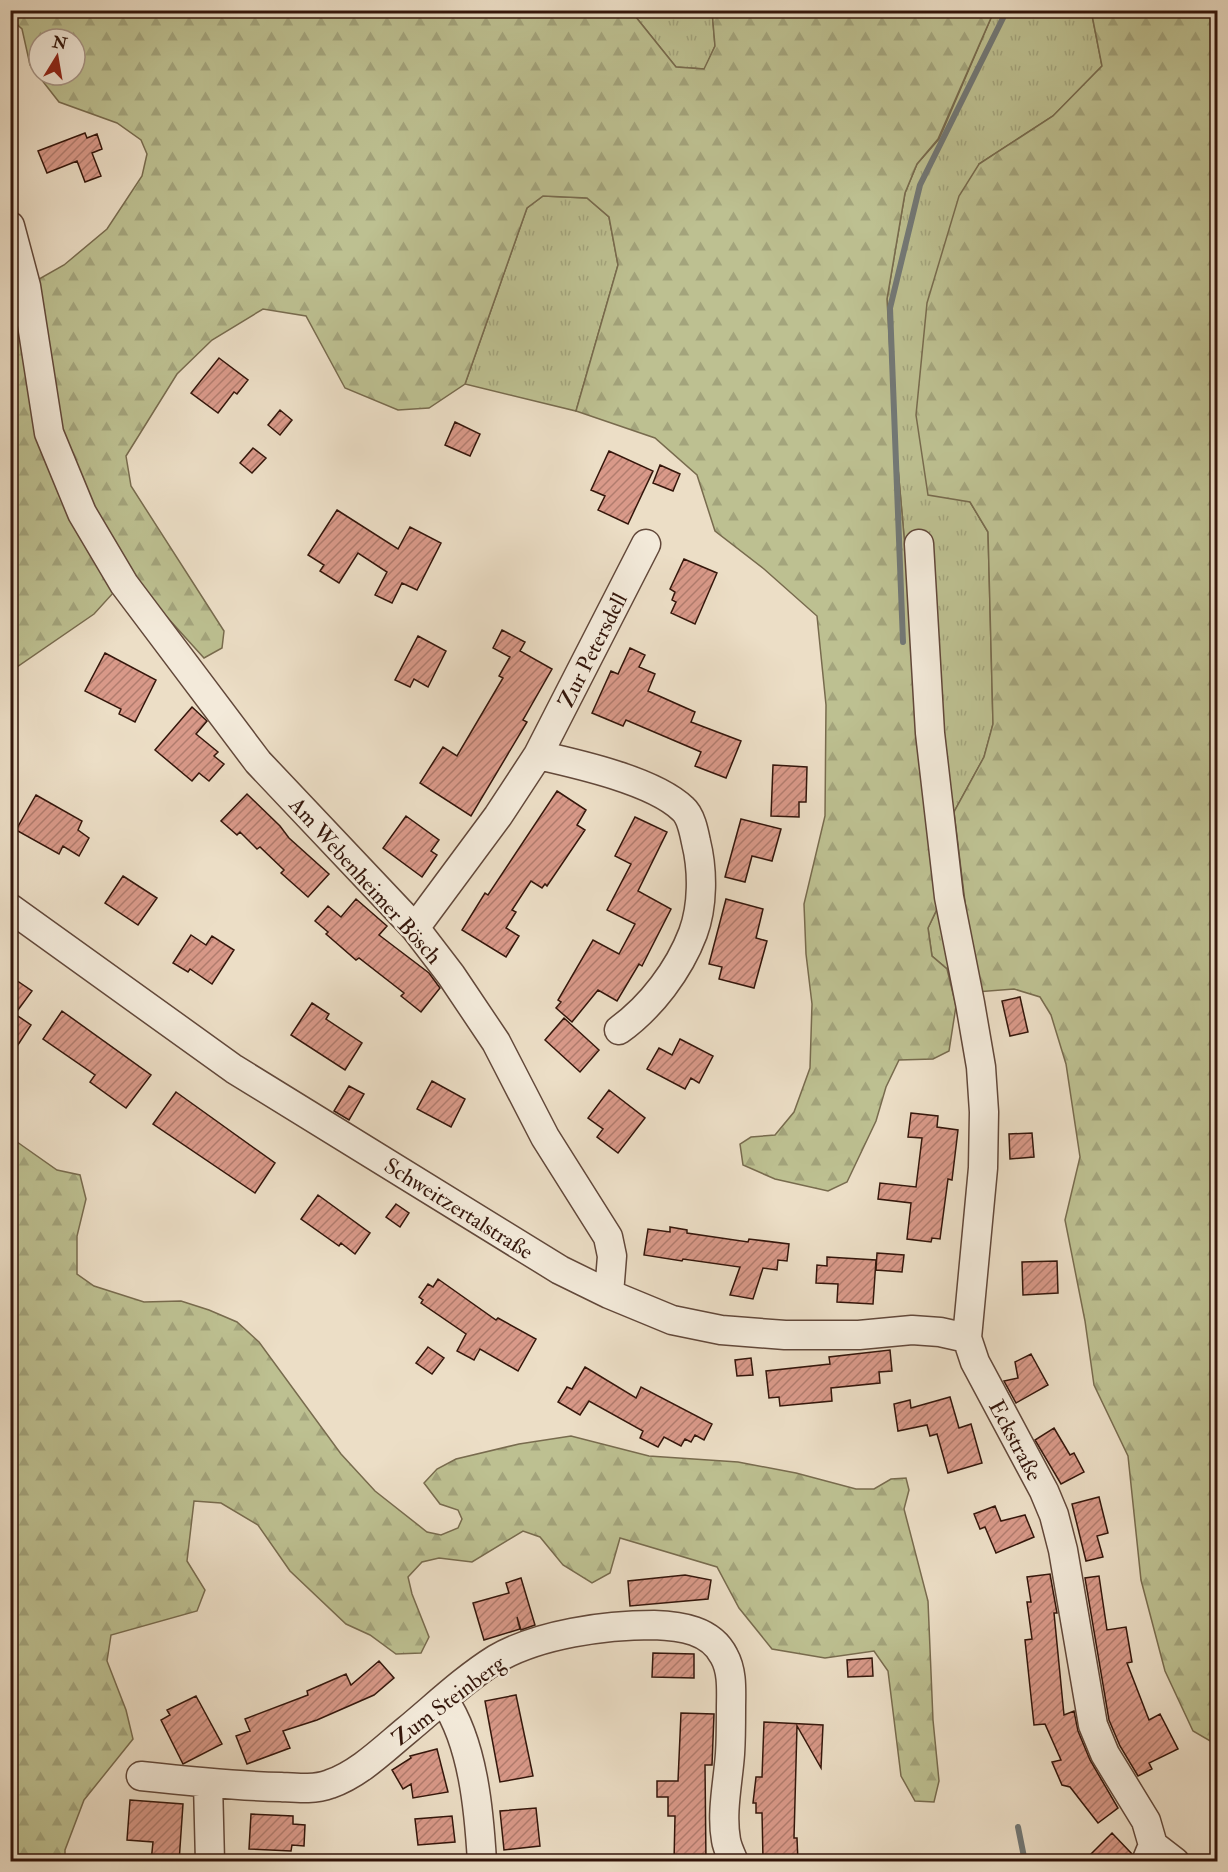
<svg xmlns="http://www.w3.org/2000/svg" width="1228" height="1872" font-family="'IM FELL Double Pica',serif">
	<defs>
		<pattern id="grass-tufts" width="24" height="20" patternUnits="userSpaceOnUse" patternTransform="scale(1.5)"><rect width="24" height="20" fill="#bdc091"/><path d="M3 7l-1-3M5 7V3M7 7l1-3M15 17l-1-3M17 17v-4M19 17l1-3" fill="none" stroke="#a3a47c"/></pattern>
		<pattern id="forest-firs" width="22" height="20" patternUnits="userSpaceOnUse" patternTransform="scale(1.5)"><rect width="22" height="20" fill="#bdc091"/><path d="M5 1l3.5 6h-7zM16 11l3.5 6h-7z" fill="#a3a47c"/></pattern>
		<pattern id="building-hatch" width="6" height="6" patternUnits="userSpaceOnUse" patternTransform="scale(1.5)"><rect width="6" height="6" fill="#d99989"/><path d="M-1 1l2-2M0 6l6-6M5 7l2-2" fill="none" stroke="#b17c6e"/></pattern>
	</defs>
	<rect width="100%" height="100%" fill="#ecdec6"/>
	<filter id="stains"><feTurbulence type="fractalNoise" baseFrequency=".00333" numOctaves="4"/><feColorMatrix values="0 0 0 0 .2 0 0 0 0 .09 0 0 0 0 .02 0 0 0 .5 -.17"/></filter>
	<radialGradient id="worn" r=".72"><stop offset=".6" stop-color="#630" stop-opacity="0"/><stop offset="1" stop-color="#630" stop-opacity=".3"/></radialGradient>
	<path fill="url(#grass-tufts)" stroke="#786b4e" stroke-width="1.5" d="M631 11H712L715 46 705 69 676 67Z
		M994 11H1094L1092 15 1102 66 1053 116 979 164 970 502 988 532 993 724 984 757 954 812 976 992 956 1005 947 969 932 956 928 928 937 909 894 423 887 299 905 193 917 164 939 139Z
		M543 196 587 198 609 217 618 265 576 411 465 384 527 208Z"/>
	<path fill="url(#forest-firs)" stroke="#786b4e" stroke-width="1.5" fill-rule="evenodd" d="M11 11H631L676 67 704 69 715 46 712 11H994L938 139 917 164 905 193 887 299 894 423 937 909 928 928 932 956 947 969 956 1006 949 1051 933 1059 899 1060 886 1087 876 1121 847 1182 828 1191 775 1179 743 1165 740 1144 751 1137 775 1135 794 1112 810 1068 812 1004 806 954 804 904 825 816 826 705 817 616 764 569 715 531 697 475 655 438 576 411 618 265 609 217 587 198 543 196 527 208 465 384 429 408 398 410 345 388 306 316 263 309 212 340 177 374 126 456 131 486 224 631 222 648 204 658 136 583 113 593 94 614 11 671V295L64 265 107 229 142 176 147 154 141 140 117 123 59 102 30 65 22 29 11 19ZM39 39H75V75H39Z
		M1094 11H1217V1745L1193 1731 1165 1671 1141 1580 1128 1456 1094 1385 1085 1321 1065 1220 1080 1157 1066 1064 1051 1015 1040 997 1014 989 976 992 954 812 984 757 993 724 988 532 970 502 928 495 916 415 927 303 959 196 979 164 1053 116 1102 66 1092 15Z
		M10 1137 57 1170 80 1175 86 1199 77 1236V1274L94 1286 144 1302 181 1301 209 1310 237 1322 259 1342 341 1454 375 1491 427 1532 441 1535 458 1528 462 1519 458 1510 440 1504 424 1483 437 1469 456 1459 519 1444 571 1436 649 1456 738 1462 796 1473 856 1489H874L891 1479 906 1478 909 1490 904 1509 928 1601 933 1720 939 1781 934 1802 915 1801 901 1776 888 1671 874 1651 825 1658 772 1649 739 1608 717 1567 620 1538 610 1573 592 1583 563 1565 540 1537 523 1531 472 1562 439 1558 422 1562 408 1577 412 1594 429 1637 421 1653 396 1654 370 1635 346 1624 290 1571 258 1525 221 1503 194 1501 187 1561 205 1590 197 1611 111 1635 107 1661 126 1710 133 1739 84 1800 65 1850V1861H11Z"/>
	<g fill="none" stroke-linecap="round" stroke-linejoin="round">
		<path stroke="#727876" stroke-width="6" d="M903 642 890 308 920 185 1007 10
			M1018 1827 1025 1862"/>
	</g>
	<path fill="url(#building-hatch)" stroke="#34160b" stroke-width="1.5" d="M85 133 87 138 97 134 102 149 92 153 101 176 85 182 77 161 47 173 38 151Z
		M219 358 248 380 237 394 234 392 218 413 191 393Z
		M280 410 292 420 280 435 268 425Z
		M455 422 480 434 470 456 445 445Z
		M253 448 266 458 252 473 240 463Z
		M609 451 653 471 628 524 598 510 605 496 591 490Z
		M660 465 680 474 673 491 653 483Z
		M337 510 398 549 410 527 441 543 417 590 402 583 392 603 375 595 387 572 358 553 339 583 320 571 324 565 308 555Z
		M684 559 717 573 695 624 671 613 676 602 672 600 675 592 670 589Z
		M502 630 525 642 520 651 552 669 523 720 527 722 471 816 420 783 443 747 457 756 503 678 499 676 510 657 493 648Z
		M418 636 446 651 428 687 414 679 410 687 395 680Z
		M630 648 645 655 639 667 655 674 648 691 695 712 691 722 741 741 726 778 695 766 701 752 626 720 623 726 592 713 611 671 618 674Z
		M105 653 156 680 135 722 119 714 121 709 85 691Z
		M192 707 207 721 196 734 218 752 214 756 224 764 209 781 199 773 192 781 155 750Z
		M773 765 807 767 806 802H799V817L771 816Z
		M557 791 586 810 577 825 585 830 547 886 545 884 542 888 531 881 512 910 516 912 506 928 519 936 506 957 462 930 485 893 488 895Z
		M247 794 280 826 289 838 329 874 308 897 281 873 284 870 260 847 257 849 240 832 237 835 221 821Z
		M36 795 82 821 78 830 89 838 79 856 63 846 59 854 16 830Z
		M406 816 439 840 431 851 437 855 422 877 383 848Z
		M635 817 667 832 638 891 671 909 642 966 639 964 617 1001 598 990 572 1022 556 1008 561 1002 558 1000 593 940 619 954 635 924 607 910 631 864 615 856Z
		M741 819 781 829 772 861 752 856 745 882 725 877Z
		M123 876 157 898 138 925 105 903Z
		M356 899 387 926 379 935 429 973 440 988 421 1012 401 996 404 993 359 958 356 960 326 934 328 932 315 921 328 906 341 917Z
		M726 899 763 909 756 938 767 941 754 988 719 979 722 967 709 964Z
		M191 935 206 945 212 936 234 950 212 984 190 969 188 972 173 963Z
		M10 976 32 991 15 1014 31 1025 10 1057Z
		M1020 997 1028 1032 1010 1036 1002 1001Z
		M312 1003 329 1014 326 1019 362 1043 345 1070 291 1035Z
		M62 1011 151 1075 126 1108 90 1082 95 1075 43 1039Z
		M564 1018 599 1050 580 1072 545 1040Z
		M680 1039 713 1056 699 1083 691 1078 685 1089 647 1069 659 1048 672 1055Z
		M432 1081 465 1099 451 1127 417 1109Z
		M349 1086 364 1094 349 1120 334 1111Z
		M609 1090 645 1118 618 1153 597 1137 603 1129 588 1118Z
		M176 1092 275 1163 255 1193 153 1124Z
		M911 1113 938 1116 937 1127 958 1130 952 1180 948 1179 940 1239 932 1238 931 1242 907 1239 911 1203 878 1199 880 1183 916 1187 922 1138 908 1137Z
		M1032 1133 1034 1157 1010 1159 1009 1134Z
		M318 1195 370 1233 355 1254 341 1243 339 1246 301 1219Z
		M396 1204 409 1213 400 1227 386 1217Z
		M670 1227 687 1230V1233L748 1242 749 1239 789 1244 787 1261 778 1260 777 1270 763 1268 753 1299 730 1295 740 1267 683 1259 682 1261 644 1255 648 1229 670 1232Z
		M877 1253 904 1255 902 1272 876 1270Z
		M827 1257 876 1260 873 1304 837 1302 838 1284 816 1283 817 1265 827 1266Z
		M1057 1261 1058 1293 1023 1295 1022 1262Z
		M438 1279 496 1320 498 1318 536 1339 518 1371 480 1349 474 1360 457 1351 466 1334 421 1303 423 1300 419 1297 428 1284 433 1287Z
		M428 1347 444 1358 432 1374 416 1363Z
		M890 1350 892 1371 879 1372 880 1383 831 1388 832 1401 780 1406 779 1397 769 1398 766 1371 830 1364 829 1357Z
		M1031 1354 1048 1385 1016 1403 1004 1381 1018 1378 1015 1362Z
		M751 1358 753 1375 737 1376 735 1360Z
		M585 1367 636 1398 641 1387 712 1424 704 1440 695 1435 691 1442 685 1439 681 1446 664 1437 658 1447 640 1438 643 1431 589 1401 580 1415 558 1402 567 1387 572 1389Z
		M950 1397 959 1428 971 1424 982 1463 948 1473 937 1434 930 1436 927 1425 898 1431 894 1404 910 1400 911 1408Z
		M1054 1428 1070 1455 1074 1453 1084 1472 1061 1484 1035 1440Z
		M1099 1497 1108 1533 1097 1536 1103 1557 1086 1561 1072 1504Z
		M995 1506 1001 1521 1025 1515 1034 1537 996 1553 985 1527 980 1529 974 1514Z
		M1050 1574 1057 1613H1054L1064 1715 1074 1711 1078 1731 1090 1760 1118 1808 1098 1823 1070 1787 1062 1785 1052 1762 1061 1760 1045 1724 1034 1725 1025 1640 1032 1639 1027 1602H1031L1027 1577Z
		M685 1575 711 1580 708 1599 630 1606 628 1581Z
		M1099 1576 1107 1630 1126 1627 1132 1662 1127 1663 1149 1720 1160 1714 1178 1749 1149 1763 1152 1769 1138 1776 1120 1746 1109 1720 1085 1578Z
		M521 1578 535 1625 521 1630 517 1617 520 1629 484 1640 473 1603 509 1593 506 1583Z
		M653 1653 694 1654V1678L652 1677Z
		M872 1658 873 1676 848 1677 847 1660Z
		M379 1661 394 1678 374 1695 317 1720 283 1731 290 1748 247 1764 236 1736 250 1731 245 1719 308 1695 307 1691 346 1674 351 1685Z
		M516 1695 533 1776 500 1782 485 1701Z
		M196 1696 222 1744 183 1764 161 1720 170 1715 167 1710Z
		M681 1713 714 1714 712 1765H705L706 1862H674L675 1816H668V1797H657V1781H678Z
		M764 1722 823 1725 821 1768 797 1726 794 1838H797L798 1862H766V1859H763L762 1813H756V1803H753L756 1777H762Z
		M437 1749 448 1792 413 1798 411 1784 403 1789 392 1770 411 1758 410 1756Z
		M130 1800 183 1804 179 1862H151L153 1842 127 1840Z
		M536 1808 540 1846 504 1850 500 1811Z
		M251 1814 293 1816V1824L305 1825 304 1846 292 1845 291 1851 249 1849Z
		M452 1816 455 1842 418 1845 415 1819Z
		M1112 1833 1132 1854 1130 1862H1083Z"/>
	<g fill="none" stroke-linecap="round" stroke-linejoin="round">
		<defs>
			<path id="minor" d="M10 226 26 286 49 433 82 513 124 584 258 762 415 928 451 975 496 1042 545 1137 608 1237 612 1256 609 1294
				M919 544 930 733 949 897 970 1003 981 1067 984 1112 983 1168 967 1338 975 1362 1044 1491 1054 1515 1063 1550 1093 1725 1105 1754 1146 1821 1153 1845 1146 1862
				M538 755C578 764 654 781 683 809 691 816 694 832 696 842 703 870 703 906 693 933 679 970 651 1007 619 1030
				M10 908 234 1069 560 1270 609 1294 672 1320 721 1330 785 1335H859L912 1330 940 1332 967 1338
				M415 928 498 816 538 755 646 544
				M444 1700C473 1743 479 1810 482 1862
				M141 1776C187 1781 234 1786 281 1787 297 1788 314 1790 330 1784 359 1774 384 1749 407 1730 436 1706 464 1679 496 1659 539 1634 605 1625 654 1625 681 1626 711 1630 724 1656 733 1672 731 1692 731 1709 731 1724 731 1739 730 1754 728 1782 721 1813 726 1840 727 1847 731 1855 734 1862
				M208 1783 210 1862
				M1153 1845 1175 1862"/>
		</defs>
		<use href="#minor" stroke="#62483a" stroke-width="31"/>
		<use href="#minor" stroke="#f3eada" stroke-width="28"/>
	</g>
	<g text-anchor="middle" stroke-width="5" stroke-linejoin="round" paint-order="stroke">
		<g font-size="22" fill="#34160b" stroke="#f3eada">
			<text transform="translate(592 650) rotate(-63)" y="8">Zur Petersdell</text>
			<text transform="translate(366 880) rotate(48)" y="8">Am Webenheimer Bösch</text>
			<text transform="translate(459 1208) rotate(32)" y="8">Schweitzertalstraße</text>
			<text transform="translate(1016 1440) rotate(62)" y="8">Eckstraße</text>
			<text transform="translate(448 1700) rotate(-37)" y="8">Zum Steinberg</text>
		</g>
	</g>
	<rect width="1228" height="1872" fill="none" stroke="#ecdec6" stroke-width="36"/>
	<rect x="12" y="12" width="1204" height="1848" fill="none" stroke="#34160b" stroke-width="3"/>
	<rect x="18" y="18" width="1192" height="1836" fill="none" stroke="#34160b" stroke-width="1.5"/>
	<g transform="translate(57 57) rotate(11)"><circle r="28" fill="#f3eada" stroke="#a79587" stroke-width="1.5"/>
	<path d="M0-4.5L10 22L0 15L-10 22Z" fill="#8f2418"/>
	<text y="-9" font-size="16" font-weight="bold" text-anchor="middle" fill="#34160b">N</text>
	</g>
	<rect width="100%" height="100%" filter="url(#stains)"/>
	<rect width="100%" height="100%" fill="url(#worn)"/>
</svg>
